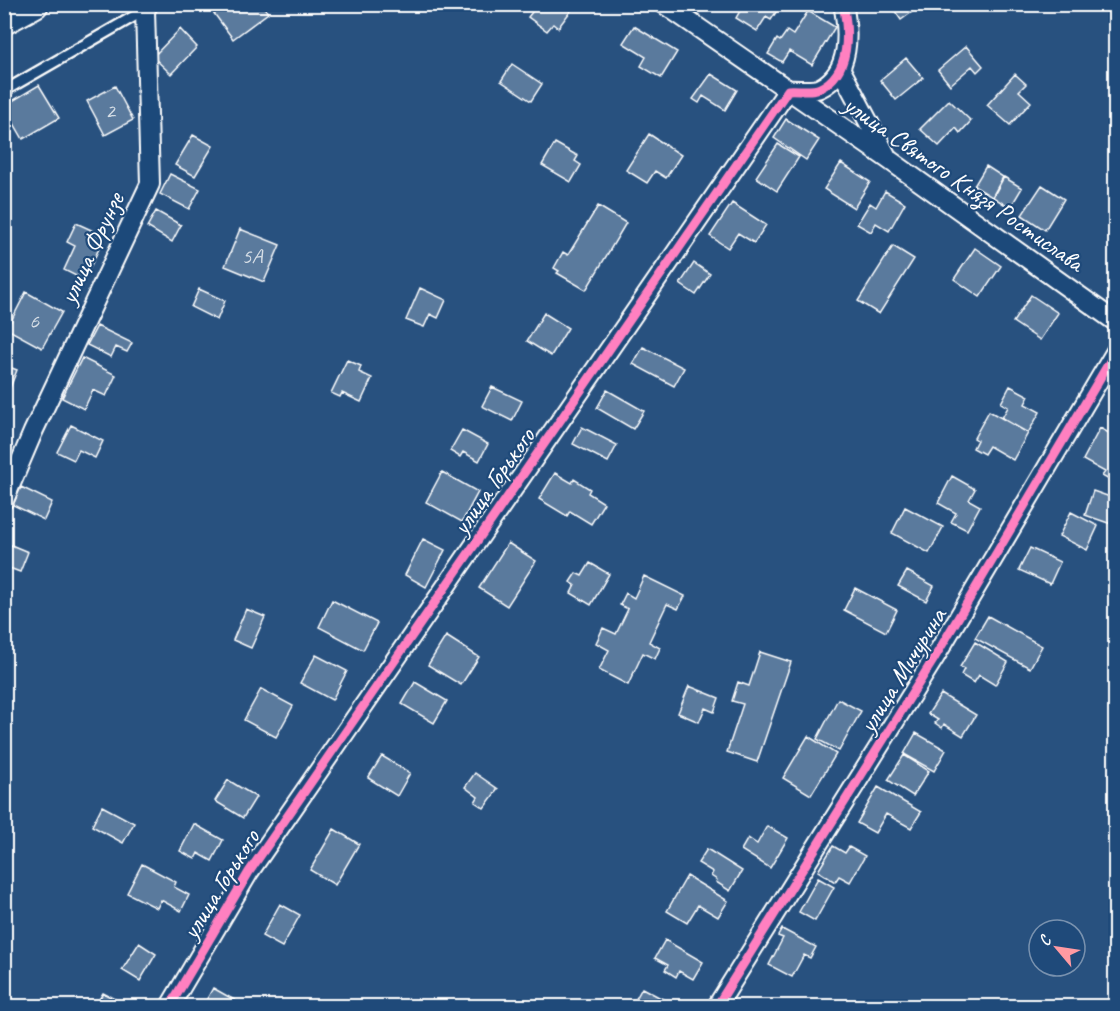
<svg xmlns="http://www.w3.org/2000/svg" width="1120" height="1011" font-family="Caveat,sans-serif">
	<rect width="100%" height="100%" fill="#28517f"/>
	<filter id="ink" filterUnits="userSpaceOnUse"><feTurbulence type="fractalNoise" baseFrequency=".0167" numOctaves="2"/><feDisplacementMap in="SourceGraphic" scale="12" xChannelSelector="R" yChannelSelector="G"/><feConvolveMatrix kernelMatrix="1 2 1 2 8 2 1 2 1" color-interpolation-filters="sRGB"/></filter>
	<g filter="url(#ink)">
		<path fill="#5a7a9d" stroke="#fff" stroke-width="1.5" d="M207 4H262L268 13 233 39Z
			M522 4H576L558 28 553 24 547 31 528 17 532 12Z
			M744 4H777L780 6 771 20 766 17 757 31 736 18Z
			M890 4H923L901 20Z
			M995 4H1008L1001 11Z
			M808 11 835 27 812 65 789 51 782 62 768 54 777 39 780 41 787 31 793 35Z
			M634 26 677 52 661 78 641 66 646 57 623 43Z
			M180 29 197 47 171 74 153 57Z
			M966 46 983 66 977 72 972 66 950 85 938 70Z
			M906 58 923 78 896 100 880 80Z
			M512 64 542 84 531 101 501 81Z
			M711 74 737 90 725 110 703 96 699 103 693 99Z
			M1015 74 1026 84 1019 91 1031 102 1010 125 987 105Z
			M39 85 59 118 23 139 4 106Z
			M115 86 133 120 105 135 87 101Z
			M949 100 971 121 960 133 956 128 939 146 920 129Z
			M786 119 819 140 806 160 774 138Z
			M649 134 681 155 666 178 655 171 647 183 626 170Z
			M193 135 213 146 195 176 175 165Z
			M555 143 578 156 575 161 581 165 571 182 542 165Z
			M778 144 799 157 777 191 756 177Z
			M841 163 870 182 854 208 824 189Z
			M986 166 1003 177 992 197 974 186Z
			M170 174 200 189 189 209 160 194Z
			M1004 177 1022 188 1010 208 993 197Z
			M1042 185 1064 199 1045 230 1022 215Z
			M885 191 905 203 889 231 876 223 871 232 857 224 870 203 876 207Z
			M732 203 766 225 754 243 738 233 728 248 710 236Z
			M598 206 626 223 586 290 557 273 559 271 554 268 563 252 568 255Z
			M156 211 181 225 172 242 147 227Z
			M76 223 105 236 84 280 64 270 75 246 67 242Z
			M240 229 280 245 264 282 225 266Z
			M893 246 914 259 879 314 858 301Z
			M975 248 1001 266 980 297 954 279Z
			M694 263 710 274 696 295 680 284Z
			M420 288 446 300 438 318 430 314 424 327 406 320Z
			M199 289 225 301 217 320 191 307Z
			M26 292 62 312 42 348 7 329Z
			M1031 295 1058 313 1040 340 1013 322Z
			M544 313 568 328 551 356 527 341Z
			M97 326 132 343 127 352 116 347 111 357 87 345Z
			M643 347 684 368 674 386 633 364Z
			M82 358 116 375 106 396 93 390 84 409 62 398Z
			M347 360 361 366 359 372 372 378 361 402 342 393 340 397 331 393Z
			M4 365 17 370 6 398 4 397Z
			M1010 386 1029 396 1025 404 1040 412 1028 433 1002 418 1008 407 1001 403Z
			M492 387 522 401 512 421 482 406Z
			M607 390 644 411 633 429 597 408Z
			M989 411 1028 433 1013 460 989 446 984 454 973 448 977 440 974 438Z
			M71 425 103 441 95 458 79 450 74 460 57 452Z
			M582 427 617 445 608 462 573 444Z
			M1100 428 1116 437 1115 483 1102 476 1105 472 1083 460Z
			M462 430 488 444 479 461 463 452 460 457 450 451Z
			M442 472 478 492 462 522 426 502Z
			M555 473 572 483 574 479 590 489 588 493 604 503 591 524 570 511 567 516 539 499Z
			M952 476 975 489 969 500 980 506 967 530 951 522 956 513 938 503Z
			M21 487 52 502 44 520 13 505Z
			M1093 491 1116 499 1114 525 1085 515Z
			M905 507 943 527 929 553 892 533Z
			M1071 512 1098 526 1087 550 1059 536Z
			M423 539 445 550 426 587 405 575Z
			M4 542 28 552 20 572 4 566Z
			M508 543 536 561 507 606 479 588Z
			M1030 548 1060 562 1050 584 1019 570Z
			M590 563 609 574 591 605 571 593 575 585 570 582 576 573 582 576Z
			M907 571 934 586 926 601 898 586Z
			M644 576 685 596 678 609 667 604 649 642 660 648 655 659 643 653 628 685 599 670 609 650 596 643 603 628 616 634 628 609 620 605 626 593 634 598Z
			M855 588 897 610 886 632 844 610Z
			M332 600 377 623 363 650 319 627Z
			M246 609 265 617 251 648 233 640Z
			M988 616 1042 646 1030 668 975 638Z
			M446 636 479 657 461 685 428 665Z
			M975 642 1008 662 995 685 979 675 974 683 961 675 964 669 960 667Z
			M760 652 791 662 757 762 727 752 743 704 732 701 738 682 749 686Z
			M316 655 347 671 332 700 300 683Z
			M415 682 447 701 434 723 402 704Z
			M689 686 719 698 714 712 705 708 699 722 678 713Z
			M261 689 293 706 276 737 244 720Z
			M941 694 976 715 963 736 944 724 942 728 935 723 938 720 928 714Z
			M838 699 861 711 839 751 817 739Z
			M916 733 946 750 934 771 904 754Z
			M808 736 836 754 811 795 783 778Z
			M904 755 929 771 913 796 888 780Z
			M382 756 410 773 397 796 368 778Z
			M475 773 498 789 484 808 475 802 478 797 465 787Z
			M228 780 256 797 243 818 215 801Z
			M878 787 921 812 911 828 886 814 875 833 857 823Z
			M102 806 134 823 123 843 92 826Z
			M194 824 223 840 212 861 198 853 195 859 180 851Z
			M767 826 788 838 770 868 741 850 748 838 757 844Z
			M334 829 359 844 335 885 310 870Z
			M833 846 845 853 849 847 865 856 850 882 839 876 835 882 818 871Z
			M707 849 742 871 730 891 716 882 717 880 711 876 713 872 698 863Z
			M142 864 176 882 174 887 189 895 181 911 161 900 157 908 127 893Z
			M687 876 728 901 718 917 698 905 687 923 667 911Z
			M818 878 834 887 815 921 799 912Z
			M280 904 300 915 282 947 262 936Z
			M782 929 816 947 810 958 804 955 792 977 769 965 783 938 778 936Z
			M665 940 703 962 693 979 679 971 676 977 665 970 668 965 655 958Z
			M139 943 156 954 140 981 122 970Z
			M213 988 238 1002 235 1006H203Z
			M642 988 674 1005 673 1006H632Z
			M103 993 128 1006H95Z"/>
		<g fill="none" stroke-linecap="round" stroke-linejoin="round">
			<defs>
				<path id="service" d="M4 91 145 10"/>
				<path id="minor" d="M664 4 888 159 1116 322
					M841 70 886 155
					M4 500 33 432 150 184 145 10 149 4
					M170 1006 249 872 788 90C797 89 812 92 820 88 851 73 849 32 843 4
					M717 1006 935 657 1116 351"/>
				<path id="secondary" d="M4 21 35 4"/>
			</defs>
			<use href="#service" stroke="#fff" stroke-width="14"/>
			<use href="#minor" stroke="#fff" stroke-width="22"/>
			<use href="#secondary" stroke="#fff" stroke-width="30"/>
			<use href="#service" stroke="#1f4a7a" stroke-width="9"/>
			<use href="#minor" stroke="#1f4a7a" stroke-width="18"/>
			<use href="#secondary" stroke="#1f4a7a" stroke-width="26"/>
			<defs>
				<path id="cycleway" d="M170 1006 249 872 788 90C797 89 812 92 820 88 851 73 849 32 843 4
					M717 1006 935 657 1116 351"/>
			</defs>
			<use href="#cycleway" stroke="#1f4a7a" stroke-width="13"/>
			<use href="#cycleway" stroke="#ff80c0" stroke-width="9"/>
		</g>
	</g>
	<g text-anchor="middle" stroke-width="4.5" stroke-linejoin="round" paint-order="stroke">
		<g font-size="22" fill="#d6dee6">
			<text x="110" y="118">2</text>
			<text x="252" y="263">5А</text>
			<text x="34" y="328">6</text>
		</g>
		<g font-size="26" fill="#fff" stroke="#1f4a7a">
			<text transform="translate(964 183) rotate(35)" y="9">улица Святого Князя Ростислава</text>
			<text transform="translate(91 248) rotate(-65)" y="9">улица Фрунзе</text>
			<text transform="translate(493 481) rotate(-55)" y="9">улица Горького</text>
			<text transform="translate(902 670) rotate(-58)" y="9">улица Мичурина</text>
			<text transform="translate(220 884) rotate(-58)" y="9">улица Горького</text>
		</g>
	</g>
	<rect width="1120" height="1011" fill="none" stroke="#1f4a7a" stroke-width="24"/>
	<rect x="12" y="12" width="1096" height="987" fill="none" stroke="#fff" stroke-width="2" filter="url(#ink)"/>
	<g transform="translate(1057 948) rotate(299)"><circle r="28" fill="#1f4a7a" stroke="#7992af" stroke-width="1.5"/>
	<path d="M0-4.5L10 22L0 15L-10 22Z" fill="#ff9aa2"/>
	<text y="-9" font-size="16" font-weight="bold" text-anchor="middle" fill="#ffffff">С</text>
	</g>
</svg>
